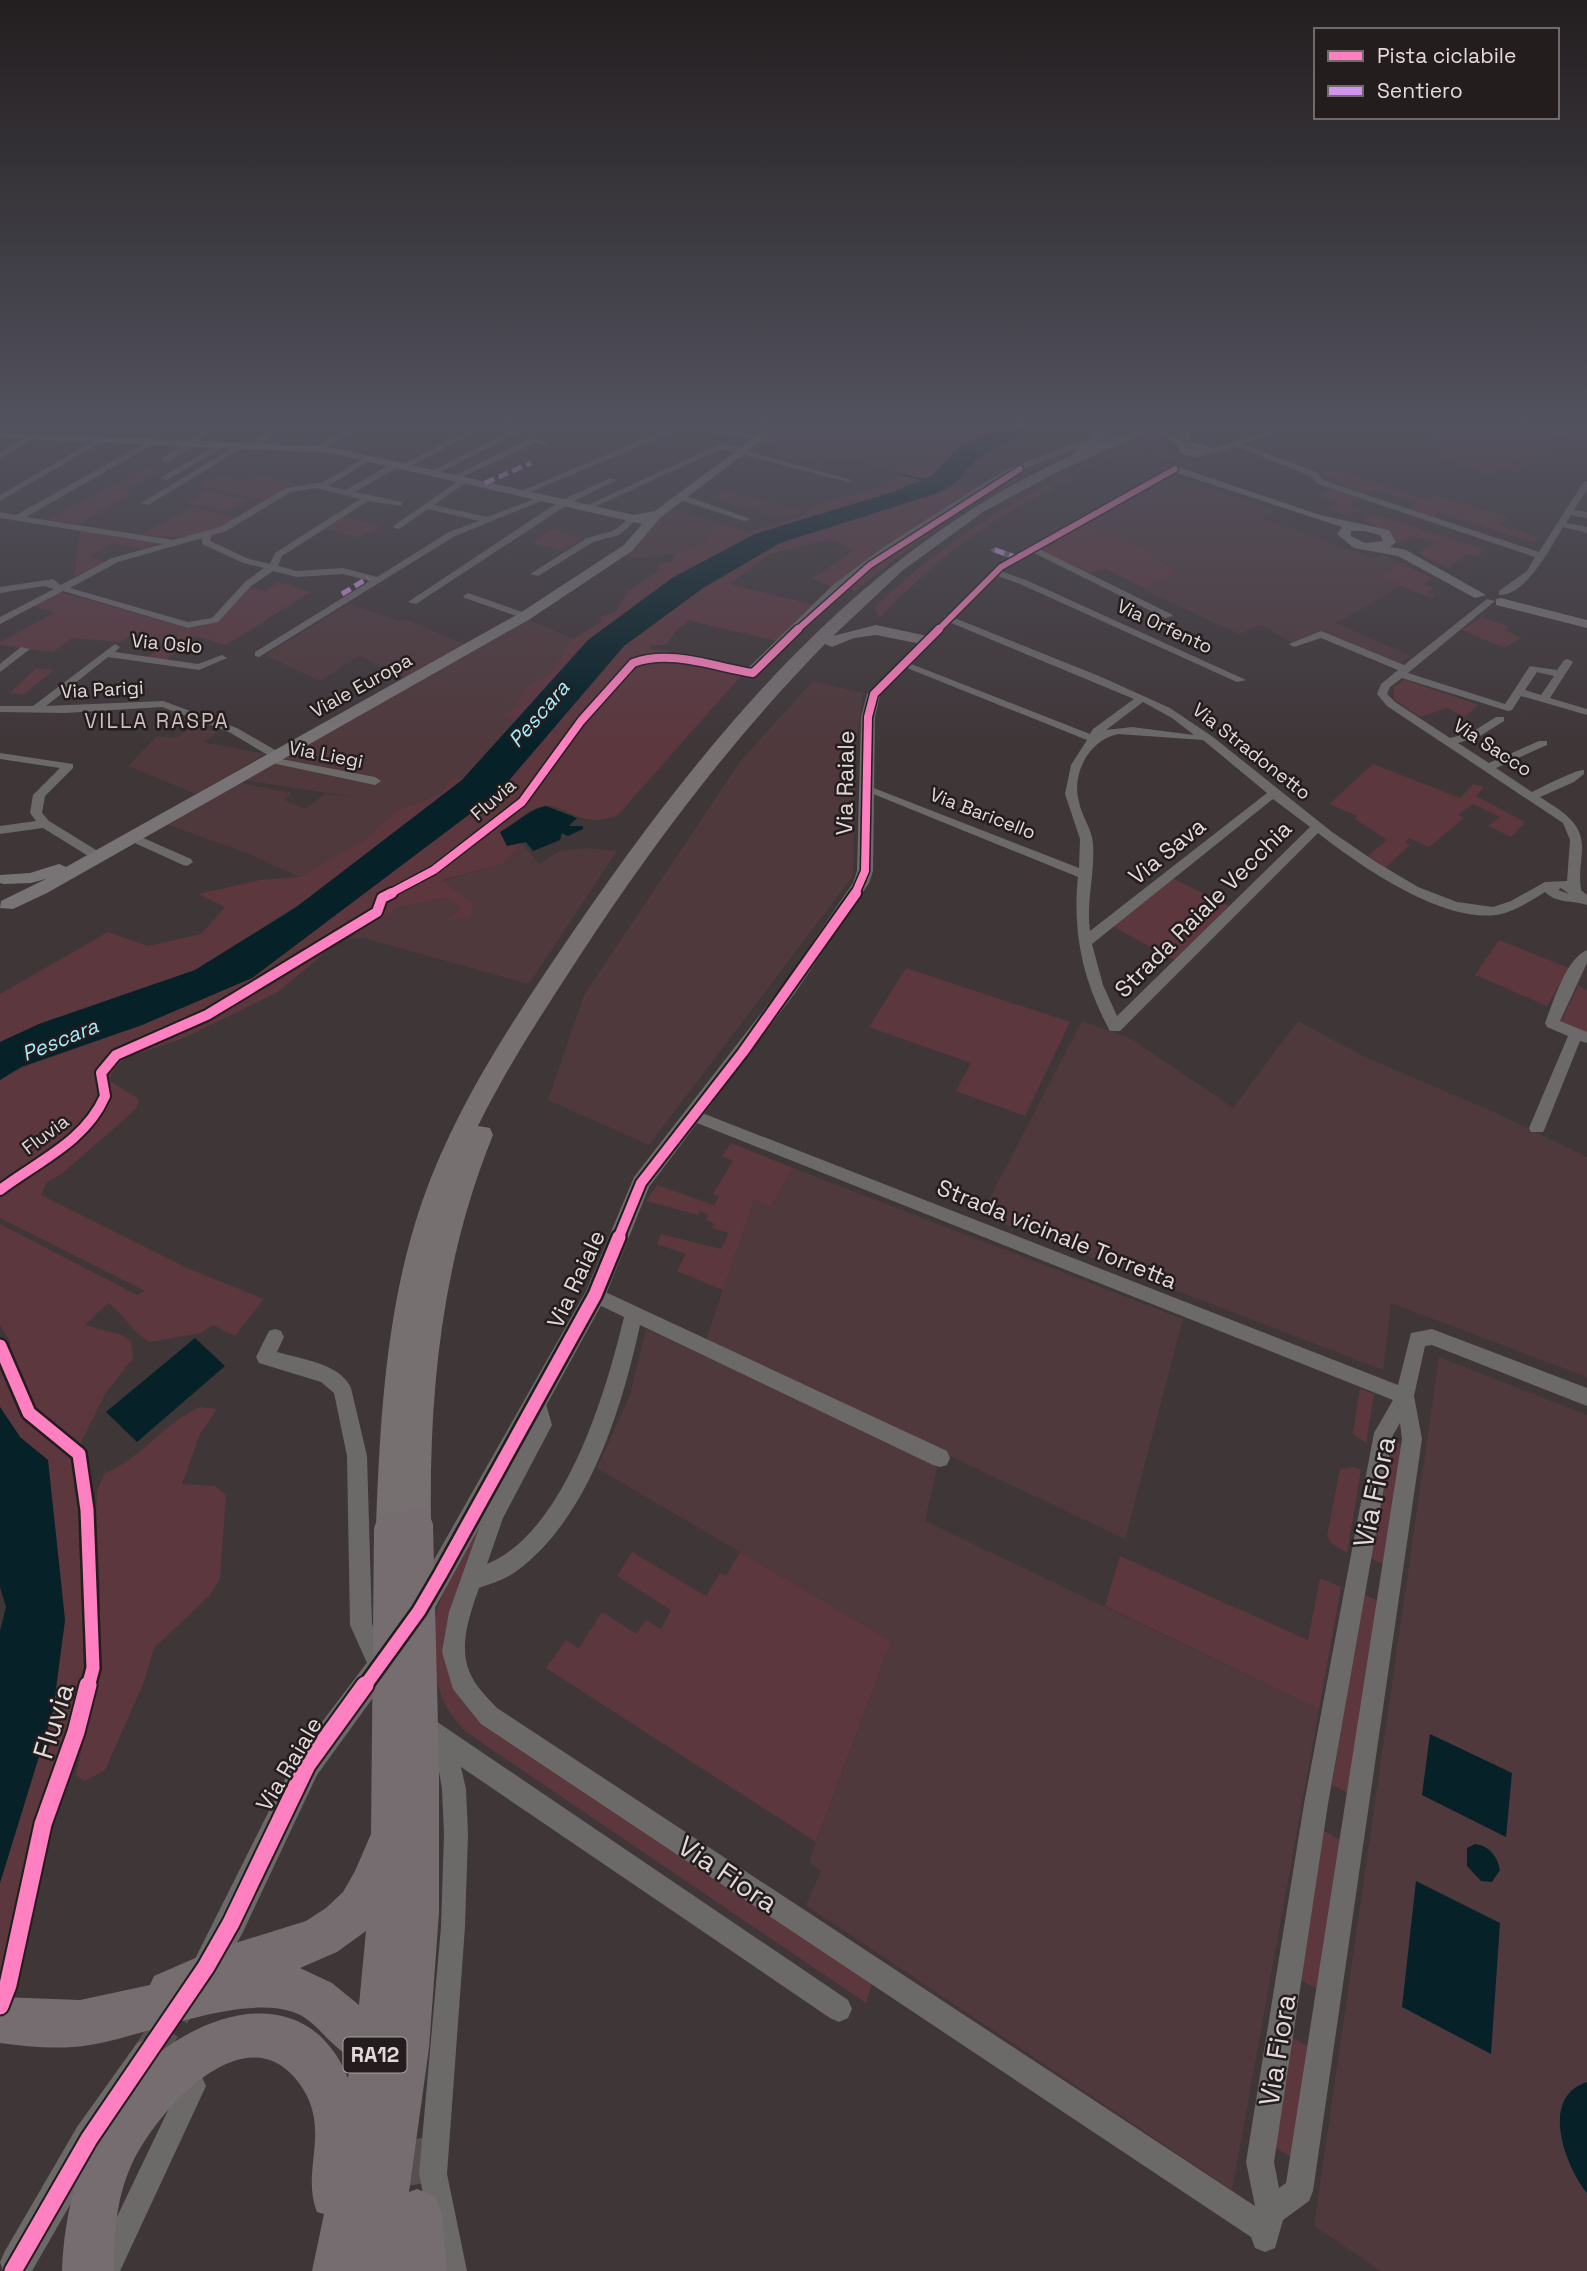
<svg xmlns="http://www.w3.org/2000/svg" width="1587" height="2271" font-family="'Space Grotesk',sans-serif">
	<rect width="100%" height="100%" fill="#3f3638"/>
	<path fill="#4f393d" d="M799 427H854L872 433 883 427H975L940 446 945 449 907 475 840 457 835 460 817 456 811 460 777 452 784 447 761 441 778 430 806 437 815 431Z
		M1169 475 1274 510 1261 518 1374 558 1382 554 1401 563 1379 577 1399 585 1393 591 1336 623 1411 656 1400 665 1319 631 1293 643 1261 625 1239 634 1142 589 1177 571 1141 546 1085 525Z
		M724 490 734 492 808 511 786 519 711 498Z
		M667 508 721 524 703 543 676 553 639 559 624 555Z
		M349 604 400 621 405 619 466 645 409 679 359 656 320 681 265 655Z
		M526 619 574 639 549 675 537 680 523 692 520 700 516 702 518 706 506 715 515 722 462 780 453 777 440 794 398 810 364 840 324 864 300 877 252 855 166 824 240 783 292 793 284 800 305 809 325 794 358 798 245 780Z
		M813 681 863 693 856 745 853 876 649 1145 548 1100 584 995 741 760Z
		M195 725 217 732 204 742 265 754 196 794 128 766 157 736 176 738Z
		M522 843 539 864 560 851 585 848 617 851 529 984 364 938 348 939 398 907 446 898 462 906 448 920 473 904 442 881 502 864Z
		M1082 1021 1132 1039 1233 1108 1298 1021 1365 1057 1496 1113 1587 1157V1377L1391 1303 1383 1370 981 1215Z
		M793 1168 1183 1319 1125 1539 706 1340 754 1198 771 1207Z
		M646 1329 938 1464 925 1521 1319 1709 1232 2190 806 1905 821 1871 809 1862 891 1641 597 1468 630 1395Z
		M1439 1357 1587 1415V2271H1381L1314 2226Z"/>
	<path fill="#5c373e" d="M975 427H1000L958 448 933 475 893 492 786 524 739 542 588 640 515 722 505 715 518 706 515 702 520 700 522 692 537 680 549 675 571 641 602 621 600 617 615 612 628 591 657 572 659 564 672 562 676 553 703 543 721 524 748 532 775 524 801 516 822 503 885 486 934 459 931 457 945 449 939 446Z
		M1081 427 1089 429 1092 436 1088 444C999 485 930 529 855 591L844 588C919 529 998 480 1085 442L1088 433Z
		M1498 427H1577L1573 432 1587 436V445L1553 435 1547 441 1571 448 1564 451 1542 449 1539 451 1554 456 1551 458 1539 455 1537 458 1522 457 1511 462 1528 467 1516 473 1502 468 1489 475 1434 455 1444 449 1426 442 1440 435 1456 439Z
		M1159 432 1172 444 1161 442 1156 447 1176 459C1165 461 1159 454 1148 451 1137 449 1131 457 1120 453L1068 475 1075 479 1050 487 1054 490C995 511 923 572 879 618L875 607C957 527 1054 476 1159 432Z
		M147 467 162 470 124 491 133 494 78 524 48 519Z
		M1330 468 1426 500 1435 495 1508 517 1500 524 1539 538 1535 543 1439 513 1432 517 1408 509 1416 503 1374 489 1364 494 1317 473Z
		M253 473 293 484 266 500 198 486 219 474 241 480Z
		M954 485 978 488 832 586 812 579 854 550 831 539 770 554 730 584 819 606 781 642 687 620V624L679 627 667 644 650 646V649L698 655 708 662 747 669 618 815C580 831 566 803 543 806 527 809 515 824 500 832L507 846 522 843 502 864 442 880 473 904 470 917 447 921 461 907 446 898 398 907 368 928 335 944 278 992 184 1038 126 1058 116 1067 108 1080 139 1099 136 1109 63 1173 47 1182 41 1195 189 1269 264 1299 235 1336 213 1325 201 1333 150 1342C132 1333 125 1315 108 1303L85 1325 122 1335 131 1341 133 1358 105 1394 77 1450 31 1411 6 1351 11 1343 0 1325V1224L137 1295 145 1291 0 1218V1080L21 1068 142 1025 252 978 499 792 624 646 703 588 780 543 938 493Z
		M1332 488 1359 496 1348 505 1365 511 1352 512 1349 516 1323 508 1339 503 1319 496Z
		M209 491 248 500 226 512 186 503Z
		M193 507 236 518C202 538 179 540 142 534Z
		M1373 514 1484 549 1478 556 1465 555 1448 568 1418 553 1435 542 1413 536 1401 543C1388 533 1375 524 1362 520Z
		M343 517 381 527 358 537 325 529Z
		M1085 525 1141 546 1177 572 1144 588 1106 569 1087 573 1037 550Z
		M551 529 582 539 562 551 532 543Z
		M80 530 152 541 157 543 143 549 113 543 89 556 107 562 74 576Z
		M1401 563 1433 578 1424 584 1433 588 1427 592 1436 595 1431 598 1379 577Z
		M278 582 311 592 226 645 195 636 165 661 146 657 167 644 132 634 121 642 72 638 53 652 0 645V642L54 613 34 606 61 592 187 628C217 628 230 606 248 586L265 591Z
		M1482 617 1509 627 1505 630 1521 638 1505 648 1462 630Z
		M36 668 54 670 23 695 10 693Z
		M1405 680 1479 705 1464 717 1447 708 1420 717 1394 699V687Z
		M1373 764 1460 798 1473 784 1484 787 1476 796 1525 822 1511 837 1488 826 1500 817 1473 804 1458 815 1464 818 1429 847 1409 838 1405 842 1410 845 1385 868 1368 856 1387 840 1355 819 1357 816 1329 804Z
		M453 777 462 780 328 886 195 970 39 1024 0 1042V994L108 932 148 946 201 934 225 907 198 894 260 880 300 877 364 840 398 810 440 794Z
		M1172 878 1229 906 1176 961 1112 926Z
		M1499 940 1569 968 1547 1006 1475 975Z
		M906 968 1070 1022 1025 1116 956 1091 971 1063 869 1027Z
		M1578 986 1587 990V1035L1560 1023Z
		M731 1143 793 1168 771 1207 754 1199 723 1290 677 1271 686 1254 657 1244 661 1234 721 1249 729 1233 712 1228 715 1224 706 1220 708 1215 700 1211 698 1215 646 1201 657 1185 714 1205 719 1197 713 1194 733 1161 722 1156Z
		M0 1346 29 1413 79 1454 87 1510 93 1668 76 1732 43 1824 3 1996H0V1883L53 1711 65 1620 48 1461 20 1437 0 1407Z
		M1360 1388 1374 1394 1366 1443 1353 1434Z
		M200 1407 217 1409 200 1434 182 1484 215 1486 226 1495 220 1579 209 1596 154 1648 144 1682 105 1770 85 1781 76 1775 97 1679 100 1586 96 1515 97 1490 105 1473C142 1458 164 1423 200 1407Z
		M1390 1439 1402 1446 1384 1564 1369 1558Z
		M1353 1467 1361 1470 1347 1553 1331 1543 1327 1536 1340 1469Z
		M486 1510 492 1512 454 1683 873 1980 866 2003 466 1732C457 1722 447 1711 442 1697 431 1672 430 1627 440 1601 451 1570 470 1540 486 1510Z
		M632 1552 706 1596 720 1573 726 1576 740 1552 891 1641 816 1842 546 1668 566 1640 579 1648 602 1612 636 1634 646 1620 661 1629 671 1610 617 1576Z
		M1120 1556 1308 1640 1320 1578 1341 1587 1319 1709 1105 1606Z
		M1363 1594 1379 1601 1350 1794 1332 1785Z
		M1324 1831 1341 1840 1317 1989 1299 1979Z
		M1290 2036 1309 2047 1293 2158 1273 2146Z"/>
	<path fill="#062128" d="M1000 427H1039L978 458 953 485 938 493 780 543 703 588 624 646 499 792 252 978 142 1025 21 1067 0 1080V1042L39 1024 195 970 295 908 462 780 588 640 672 578 755 534 893 492 933 475 958 448Z
		M546 806 577 818 569 826H583V829L568 836 562 833 560 840 533 851 526 842 507 846 500 832C517 823 528 810 546 806Z
		M195 1338 225 1366 137 1442 106 1412Z
		M0 1407 20 1437 48 1460 65 1620 53 1711 0 1883V1631L6 1607 0 1587Z
		M1430 1734 1512 1773 1506 1837 1422 1795Z
		M1475 1844C1490 1846 1497 1856 1500 1870L1492 1882 1481 1881 1467 1866V1848Z
		M1416 1881 1500 1923 1491 2054 1402 2007Z
		M1587 2082V2193C1565 2166 1539 2097 1587 2082Z"/>
	<g fill="none" stroke-linecap="round" stroke-linejoin="round">
		<path stroke="#062128" stroke-width="2" d="M898 474 926 480"/>
		<path stroke="#584f50" stroke-width="31" stroke-dasharray="31 16" stroke-linecap="butt" d="M148 2054 182 2003"/>
		<path stroke="#584f50" stroke-width="45" stroke-dasharray="45 23" stroke-linecap="butt" d="M404 2141 417 2214"/>
		<path fill="#6c6969" fill-rule="evenodd" d="M209 427H218L168 462H162V458Z
			M272 427H281L258 448H252V444Z
			M350 427H359L320 451 313 449Z
			M475 427H485L407 468 400 466Z
			M644 427 731 430 762 439 758 441 731 434 676 431 526 494 519 492 664 430Z
			M1102 427H1110L1105 437 1011 474 891 550 839 589 753 674 744 672 833 585 885 546 1005 470 1099 434Z
			M516 428 523 430 437 474 430 472Z
			M29 434 36 436 0 459V453Z
			M100 437 107 439 0 501V495Z
			M531 438 549 443 545 445 535 443 458 479 451 477Z
			M152 439 159 441 26 517 173 540 220 527 286 488 323 482 368 456 371 460 328 486 346 490 394 462H400V466L355 492 402 502V506L368 501 282 556 278 566 297 571 343 568 377 577 449 532 479 521 428 509 399 529 392 527 464 477 471 479 434 505 487 517 542 496 549 498 455 536 259 657 255 656V652L370 581 343 574 297 577 273 571 251 586 218 622 188 628 63 591 0 624V617L54 589 44 586 0 593V587L53 579 61 585 112 558 163 544 0 518V512L16 515ZM316 488 360 499 275 553 270 564 249 559 210 541 212 535 226 531 291 492ZM202 538V544L243 563 264 568 245 582 212 618 188 622 70 588 118 562Z
			M1236 441 1316 472 1324 480 1337 485 1539 552 1583 483 1587 481V490L1574 510 1587 512V518L1571 515 1566 523 1587 527V533L1563 527C1551 547 1526 596 1499 595V591L1527 571 1535 557 1318 484 1310 476 1233 445Z
			M220 443 227 445 167 480 160 478Z
			M241 443 248 445 148 505 141 503Z
			M720 444 746 448V451L852 480 848 482 721 449 588 510 581 508Z
			M610 478 617 480 570 503 416 604 408 602 560 501Z
			M677 495H683L751 519 744 521 677 499Z
			M628 514 632 517 633 523 619 535 593 542 538 576 530 574 587 538 613 531 625 522 624 517Z
			M1031 545 1171 614 1173 616 1165 618 1028 550 1026 548Z
			M995 547 1018 555 1020 557 1015 560 992 552 990 550Z
			M995 569 1026 580 1246 680 1237 682 1020 584 992 574V570Z
			M468 593 528 614 530 616 522 618 465 598 463 596Z
			M1487 599 1495 601 1408 673 1505 704 1530 666 1557 670 1564 660 1568 659 1573 662 1550 698 1587 709V715L1521 696 1512 710 1508 711 1402 678 1390 687 1387 694 1395 702 1450 738 1472 732 1496 717H1504V721L1480 736 1458 743 1489 763 1539 741H1547V745L1496 768 1532 792C1542 787 1577 769 1584 770V774L1574 782 1540 797C1561 811 1584 822 1582 851 1581 864 1579 876 1581 890L1587 895V905C1573 900 1557 904 1545 892 1530 901 1515 912 1496 915 1441 922 1360 866 1318 833L1120 1031H1110C1083 982 1072 932 1078 877L861 789 867 785 871 787 1079 868 1080 839 1065 794 1071 765 1087 740 897 664 906 662 1090 734 1093 729 1134 699 944 620V616L947 615 1099 676 1170 708 1213 737 1332 832 1376 862 1418 887 1457 902 1493 907 1511 901 1545 882 1567 881 1570 840 1563 823 1387 706 1377 694 1381 684 1398 670 1321 638 1294 647 1289 644 1321 631 1404 665ZM1537 672 1554 676 1541 695 1525 690ZM1143 702 1172 718 1194 735 1132 727 1106 730ZM1118 734 1203 740 1267 793 1090 931C1086 902 1095 873 1093 844 1092 829 1082 817 1079 802 1071 774 1089 740 1118 734ZM1273 799 1310 827 1117 1016 1103 985 1092 944ZM1561 888 1569 894 1558 890Z
			M115 644 120 647 115 652 198 664 222 655 227 658 199 670 108 657 46 706 163 701 237 728 282 754 284 756 281 759 375 777 381 781 375 785 267 762 265 760 271 757 229 732 162 707 65 713 0 712V706H33Z
			M21 647 30 649 0 672V664Z
			M0 753 73 764V768L45 796 42 813 49 821 101 853V859H93L43 828 0 834V826L36 821 30 813 33 795 60 768 0 759Z
			M132 833 191 859 193 862 187 866 183 865 128 840 126 837Z
			M1587 950V963L1560 1021 1587 1032V1043L1580 1041 1545 1128 1543 1132H1531L1529 1128 1568 1036 1547 1027 1545 1023C1553 1003 1566 958 1587 950Z
			M692 1109 1398 1385 1411 1333 1432 1329 1587 1388V1406L1432 1345 1425 1346 1414 1396 1422 1439 1313 2191 1309 2201 1283 2220 1275 2248 1265 2252 1255 2248 1251 2237 481 1724 453 1689 442 1652 449 1612 484 1514 532 1424 528 1403 530 1397 537 1394 544 1397 552 1425 503 1518 487 1564C565 1532 606 1392 624 1317L589 1300 586 1295 589 1290 595 1287 601 1290 947 1451 950 1458 947 1465 940 1467 933 1465 640 1325C622 1408 589 1517 518 1570 507 1579 492 1583 479 1588 470 1614 458 1646 470 1673 475 1686 488 1698 497 1708L1255 2206 1246 2162 1304 1804 1374 1433 1393 1400 687 1119 684 1115 687 1111ZM1400 1423 1402 1439 1286 2183 1279 2188 1274 2162 1328 1804 1393 1435Z
			M275 1329 281 1331 284 1337 277 1352C300 1359 340 1363 351 1388L367 1456 372 1624 391 1666 388 1674 380 1677 372 1674 350 1625 347 1456 334 1393 321 1382 259 1363 256 1357 269 1331Z
			M424 1713 848 2000 852 2009 848 2018 839 2022 830 2018 461 1767 466 1789 468 1834 465 1927 447 2174 467 2271H439L419 2174 441 1927 444 1834 442 1789 435 1748 416 1732 413 1724 416 1716Z
			M193 2073 202 2077 206 2086 120 2271H91L184 2077Z"/>
		<path fill="#6c6969" fill-rule="evenodd" d="M1280 427H1295L1211 454 1203 452Z
			M1171 467 1180 469 1005 569 880 695 875 717 873 871 869 883 795 993 649 1187 603 1302 431 1615 422 1619 413 1615 409 1606 413 1597 586 1291 634 1177 783 985 853 883 857 871 861 717 867 694 997 565Z
			M387 1644 396 1648 400 1657 396 1666 317 1775 242 1934 217 1978 206 1982 195 1978 191 1967 297 1755 378 1648Z
			M148 2038 159 2043 164 2054 159 2065 101 2151 32 2271H3L0 2262 5 2251 77 2127 137 2043Z"/>
		<path fill="#787374" fill-rule="evenodd" d="M768 427H779L660 518 632 551 530 619 47 893 13 909 0 908 1 901 46 879 31 883 4 884 0 883V875L30 873 59 864 66 867 520 613 624 545 642 524 330 453 0 438V432L330 447 634 515 655 511Z
			M1151 427C1169 427 1174 440 1188 442 1199 444 1204 442 1214 451L1198 457 1181 454 1176 444ZM1195 447 1200 450 1188 448Z
			M1175 466 1320 515 1389 530 1396 542 1390 547 1406 550 1486 595 1475 598 1398 556 1354 548 1337 534 1342 527 1171 471V467ZM1351 531H1364L1380 535 1383 541 1365 543 1351 536Z
			M1501 598 1587 620V628L1496 605V599Z"/>
		<path fill="#767071" fill-rule="evenodd" d="M1086 427H1098L1105 436 1103 442 1141 427H1158L1055 473 983 512 902 571 833 636 876 625 932 637 934 640 926 645 876 635 854 638 832 647 825 644C732 739 652 845 579 957 543 1012 507 1067 478 1126L490 1128 493 1135C442 1261 429 1389 431 1524L426 1535 415 1540 405 1535 392 1544 381 1539 376 1528C380 1419 386 1306 422 1202 454 1110 508 1028 562 948 695 752 853 552 1075 454L1076 449 1092 439Z
			M1177 427H1189V440H1181Z"/>
		<path fill="#756d6f" fill-rule="evenodd" d="M415 1506 428 1511 433 1524 439 1767V1913L429 2048 409 2192 417 2189 435 2196 442 2214 447 2271H395V2267V2271H312L324 2214 317 2212C300 2170 333 2129 299 2083 245 2009 154 2114 131 2166 116 2199 114 2235 114 2271H62C64 2213 79 2159 108 2109 157 2027 299 1958 348 2078L352 2057C329 2047 317 2020 293 2012 240 1994 145 2036 90 2045 60 2050 30 2047 0 2043V1997L80 2000 150 1985 154 1976 216 1949 306 1921 326 1908 343 1892 355 1871 371 1834 374 1528 379 1515 392 1510 401 1514ZM366 1931 359 2005 332 1983 300 1968 337 1952Z"/>
		<path stroke="#d193ec" stroke-width="5" stroke-dasharray="10 5" stroke-linecap="butt" d="M485 483 531 463
			M995 550 1015 557
			M342 594 368 578"/>
		<defs>
			<path id="cycleway-far4" d="M797 630 870 565 1020 469
				M938 630 1001 567 1175 469"/>
			<path id="cycleway-far3" d="M389 894 434 870 522 802 581 721 633 663C671 649 714 667 753 673L798 629
				M855 894 865 871 868 717 874 694 939 629"/>
			<path id="cycleway-far2" d="M0 1190C38 1161 85 1142 105 1096L101 1073 116 1055 207 1015 377 912 382 898 392 893
				M618 1239 641 1183 743 1052 856 893"/>
			<path id="cycleway-far1" d="M0 1346 29 1413 79 1454 87 1510 93 1668 88 1687
				M364 1687 419 1611 440 1575 595 1295 619 1237"/>
			<path id="cycleway" d="M0 2006 8 1985 43 1824 76 1732 88 1685
				M13 2271 89 2139 206 1967 231 1923 307 1765 365 1685"/>
		</defs>
		<use href="#cycleway-far4" stroke="#241d1e" stroke-width="9"/>
		<use href="#cycleway-far3" stroke="#241d1e" stroke-width="11"/>
		<use href="#cycleway-far2" stroke="#241d1e" stroke-width="14"/>
		<use href="#cycleway-far1" stroke="#241d1e" stroke-width="18"/>
		<use href="#cycleway" stroke="#241d1e" stroke-width="21"/>
		<use href="#cycleway-far4" stroke="#ff80c0" stroke-width="6"/>
		<use href="#cycleway-far3" stroke="#ff80c0" stroke-width="8"/>
		<use href="#cycleway-far2" stroke="#ff80c0" stroke-width="10"/>
		<use href="#cycleway-far1" stroke="#ff80c0" stroke-width="13"/>
		<use href="#cycleway" stroke="#ff80c0" stroke-width="17"/>
	</g>
	<linearGradient id="sky" x2="0" y2="1"><stop stop-color="#231e1f"/><stop offset="0.57" stop-color="#52525e"/><stop offset="1" stop-color="#52525e" stop-opacity="0"/></linearGradient>
	<rect width="1587" height="745" fill="url(#sky)"/>
	<g text-anchor="middle" stroke-width="5" stroke-linejoin="round" paint-order="stroke">
		<g font-size="19" fill="#e5dadb" stroke="#241d1e">
			<text transform="translate(1165 626) rotate(25)" y="7">Via Orfento</text>
			<text transform="translate(167 643) rotate(5)" y="7">Via Oslo</text>
			<text transform="translate(361 685) rotate(-29)" y="7">Viale Europa</text>
			<text transform="translate(102 689) rotate(-3)" y="7">Via Parigi</text>
			<text transform="translate(1493 747) rotate(33)" y="7">Via Sacco</text>
			<text transform="translate(1252 751) rotate(38)" y="7">Via Stradonetto</text>
			<text transform="translate(326 754) rotate(11)" y="7">Via Liegi</text>
			<text transform="translate(493 799) rotate(-41)" y="7">Fluvia</text>
			<text transform="translate(983 813) rotate(21)" y="7">Via Baricello</text>
			<text transform="translate(45 1134) rotate(-37)" y="7">Fluvia</text>
		</g>
		<g font-size="21" font-style="italic" fill="#a1edfe" stroke="#241d1e">
			<text transform="translate(539 714) rotate(-49)" y="7">Pescara</text>
			<text transform="translate(60 1040) rotate(-22)" y="7">Pescara</text>
		</g>
		<g font-size="21" letter-spacing="2" fill="#d1bcbf" stroke="#241d1e">
			<text x="157" y="728">VILLA RASPA</text>
		</g>
		<rect fill="#241d1e" stroke="#aba1a2" stroke-width="2" x="343.5" y="2037.5" width="63" height="35" rx="5"/>
		<g font-size="21" font-weight="bold" fill="#e5dadb">
			<text x="375" y="2062">RA12</text>
		</g>
		<g font-size="23" fill="#e5dadb" stroke="#241d1e">
			<text transform="translate(845 783) rotate(-89)" y="8">Via Raiale</text>
			<text transform="translate(1167 851) rotate(-39)" y="8">Via Sava</text>
			<text transform="translate(1203 909) rotate(-45)" y="8">Strada Raiale Vecchia</text>
			<text transform="translate(1057 1234) rotate(22)" y="8">Strada vicinale Torretta</text>
			<text transform="translate(576 1279) rotate(-65)" y="8">Via Raiale</text>
			<text transform="translate(289 1764) rotate(-59)" y="8">Via Raiale</text>
		</g>
		<g font-size="28" fill="#e5dadb" stroke="#241d1e">
			<text transform="translate(1374 1492) rotate(-78)" y="10">Via Fiora</text>
			<text transform="translate(53 1721) rotate(-73)" y="10">Fluvia</text>
			<text transform="translate(728 1874) rotate(34)" y="10">Via Fiora</text>
			<text transform="translate(1277 2050) rotate(-81)" y="10">Via Fiora</text>
		</g>
	</g>
	<rect x="1314" y="28" width="245" height="91" fill="#241d1e" stroke="#71696a" stroke-width="2"/>
	<rect x="1328" y="51" width="35" height="10" fill="#ff80c0" stroke="#71696a" stroke-width="2"/>
	<text x="1377" y="63" font-size="21" fill="#e5dadb">Pista ciclabile</text>
	<rect x="1328" y="86" width="35" height="10" fill="#d193ec" stroke="#71696a" stroke-width="2"/>
	<text x="1377" y="98" font-size="21" fill="#e5dadb">Sentiero</text>
</svg>
